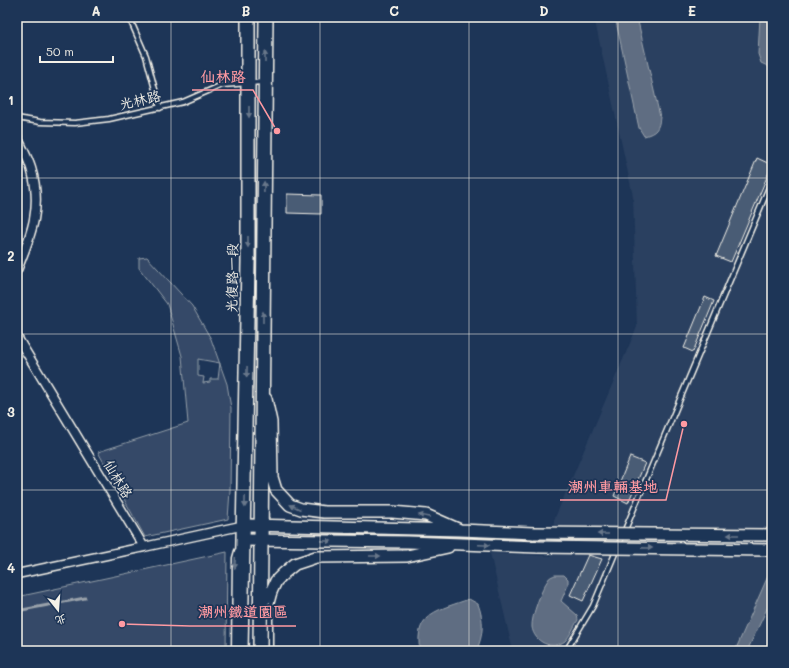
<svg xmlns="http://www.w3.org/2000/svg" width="789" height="668" font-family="Mali,'LXGW WenKai TC',sans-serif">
	<rect width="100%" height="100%" fill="#1d3557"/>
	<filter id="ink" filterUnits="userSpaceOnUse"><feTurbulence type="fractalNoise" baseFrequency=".025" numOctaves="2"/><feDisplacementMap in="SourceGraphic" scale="8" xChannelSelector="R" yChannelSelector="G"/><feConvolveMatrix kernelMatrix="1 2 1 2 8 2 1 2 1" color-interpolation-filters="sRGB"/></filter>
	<g filter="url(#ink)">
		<path fill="#2a4060" d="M594 17H772V630L763 651H513L490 553 552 556 554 520 637 327 633 196Z"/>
		<path fill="#354a67" stroke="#949ea8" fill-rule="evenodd" d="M147 257 192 306 211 339 227 384 231 408 230 491 228 519 145 537 98 452 188 423 182 356 167 304 139 268V258ZM198 359 220 363 218 379H210V382L203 383 204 377 198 376Z
			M227 552 226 651H17V597Z"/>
		<path fill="#5e6d82" stroke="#9aa2ab" d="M615 17H637L660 117C659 129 656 133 644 136L639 128Z
			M760 17H772V68L761 63 758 54Z
			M772 567V598L747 651H735Z
			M555 575H564L568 579V585L561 601 577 615 578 620C574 626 570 636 565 641 552 651 534 642 532 627 531 617 542 588 548 580 549 577 553 576 555 575Z
			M469 599 478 604C484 620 484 635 476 651H420C413 612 440 610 469 599Z"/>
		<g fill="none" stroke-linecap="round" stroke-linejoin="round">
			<path stroke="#9aa2ab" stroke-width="3" d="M17 611 85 598"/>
		</g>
		<path fill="#485b74" stroke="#f4f1e8" d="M757 158 772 165 731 262 716 256Z
			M287 194 321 195V214L287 213Z
			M705 297 714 301 693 352 684 348Z
			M630 457 645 463 628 503 614 496Z
			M588 555 602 559 583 601 570 595Z"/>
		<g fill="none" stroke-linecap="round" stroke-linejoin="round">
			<defs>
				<path id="service" d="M129 17 146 56 160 108
					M17 118 40 122 75 123 109 119 183 102 222 85 263 82
					M234 651 235 558 237 551
					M270 651V609L274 594
					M566 651 593 606 772 180"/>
				<path id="minor" d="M17 137C22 147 28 158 31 168 43 207 31 235 17 270
					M17 337 144 547 245 525
					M17 574 144 547"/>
				<path id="tertiary" d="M266 399 271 422 272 477 276 490 290 505 301 509 324 512H392L426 515 460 530
					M245 525 460 530 534 533
					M244 540 408 542 538 547
					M259 606 271 592 276 581 284 573 295 564 316 557 407 556 448 547"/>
				<path id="primary" d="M241 651 248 262V17
					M260 651 266 17"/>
			</defs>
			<use href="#service" stroke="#f4f1e8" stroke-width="7"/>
			<use href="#minor" stroke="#f4f1e8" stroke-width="11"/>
			<use href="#tertiary" stroke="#f4f1e8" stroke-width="14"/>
			<use href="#primary" stroke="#f4f1e8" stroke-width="16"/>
			<use href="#service" stroke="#1d3557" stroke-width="4"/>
			<use href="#minor" stroke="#1d3557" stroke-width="8"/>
			<use href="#tertiary" stroke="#1d3557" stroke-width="11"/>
			<use href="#primary" stroke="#1d3557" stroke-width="13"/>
			<defs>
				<path id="tertiary-bridge" d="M534 533 772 535
					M538 547 772 550"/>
			</defs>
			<use href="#tertiary-bridge" stroke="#f4f1e8" stroke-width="14" stroke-linecap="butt"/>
			<use href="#tertiary-bridge" stroke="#1d3557" stroke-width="11"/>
		</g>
		<defs><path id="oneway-solid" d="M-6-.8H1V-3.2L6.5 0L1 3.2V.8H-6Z"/></defs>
		<g fill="#68778a">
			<use href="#oneway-solid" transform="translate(265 57) rotate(-90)"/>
			<use href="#oneway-solid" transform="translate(249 112) rotate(90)"/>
			<use href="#oneway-solid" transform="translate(264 187) rotate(-89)"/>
			<use href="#oneway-solid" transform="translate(248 242) rotate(90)"/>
			<use href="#oneway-solid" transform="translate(263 317) rotate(-90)"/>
			<use href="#oneway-solid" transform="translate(247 372) rotate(91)"/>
			<use href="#oneway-solid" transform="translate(245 502) rotate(91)"/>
			<use href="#oneway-solid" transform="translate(295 507) rotate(-156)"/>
			<use href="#oneway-solid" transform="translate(424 516) rotate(-169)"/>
			<use href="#oneway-solid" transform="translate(603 534) rotate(-180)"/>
			<use href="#oneway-solid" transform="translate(733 535) rotate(-180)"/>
			<use href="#oneway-solid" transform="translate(326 541) rotate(1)"/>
			<use href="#oneway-solid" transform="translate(484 545) rotate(2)"/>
			<use href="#oneway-solid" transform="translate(647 548) rotate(1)"/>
			<use href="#oneway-solid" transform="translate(375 556)"/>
			<use href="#oneway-solid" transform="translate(235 563) rotate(93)"/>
		</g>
	</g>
	<path fill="none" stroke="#f4f1e8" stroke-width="1" stroke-opacity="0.55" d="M171 17V651M320 17V651M469 17V651M618 17V651M17 178H772M17 334H772M17 490H772"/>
	<g text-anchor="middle" stroke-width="3.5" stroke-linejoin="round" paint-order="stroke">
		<g font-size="14" fill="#f4f1e8" stroke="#1d3557">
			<text transform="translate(140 100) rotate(-13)" y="5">光林路</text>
			<text transform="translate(232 278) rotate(-89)" y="5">光復路一段</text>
			<text transform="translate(118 479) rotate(59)" y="5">仙林路</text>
		</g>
	</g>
	<path fill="none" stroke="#ff9aa2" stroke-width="1.5" d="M277 131L253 90H192M684 424L666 500H560M122 624L190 626H296"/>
	<g fill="#ff9aa2" stroke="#1d3557" stroke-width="1.5">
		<circle cx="277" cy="131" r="4"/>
		<circle cx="684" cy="424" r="4"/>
		<circle cx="122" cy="624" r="4"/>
	</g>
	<g font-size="15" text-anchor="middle" font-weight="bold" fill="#ff9aa2" stroke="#1d3557" stroke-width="3.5" stroke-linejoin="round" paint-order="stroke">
		<text x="223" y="82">仙林路</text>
		<text x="613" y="492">潮州車輛基地</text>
		<text x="243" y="617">潮州鐵道園區</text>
	</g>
	<rect width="789" height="668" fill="none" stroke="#1d3557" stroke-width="44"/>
	<g transform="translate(58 610) rotate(163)" stroke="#1d3557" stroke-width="3" paint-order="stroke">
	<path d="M0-3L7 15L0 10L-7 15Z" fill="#f4f1e8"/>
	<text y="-6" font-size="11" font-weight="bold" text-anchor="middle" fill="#f4f1e8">北</text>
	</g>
	<path d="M40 56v6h73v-6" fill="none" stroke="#f4f1e8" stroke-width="2"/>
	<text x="46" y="56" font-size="12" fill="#f4f1e8" stroke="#1d3557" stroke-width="3" paint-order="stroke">50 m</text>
	<rect x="22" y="22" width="745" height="624" fill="none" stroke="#f4f1e8" stroke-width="1.5"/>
	<g font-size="13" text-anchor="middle" font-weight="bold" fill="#f4f1e8">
		<text x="96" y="16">A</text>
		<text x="246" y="16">B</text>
		<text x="394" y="16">C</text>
		<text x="544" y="16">D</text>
		<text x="692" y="16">E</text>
		<text x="11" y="105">1</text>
		<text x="11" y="261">2</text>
		<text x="11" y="417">3</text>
		<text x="11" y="573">4</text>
	</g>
</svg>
